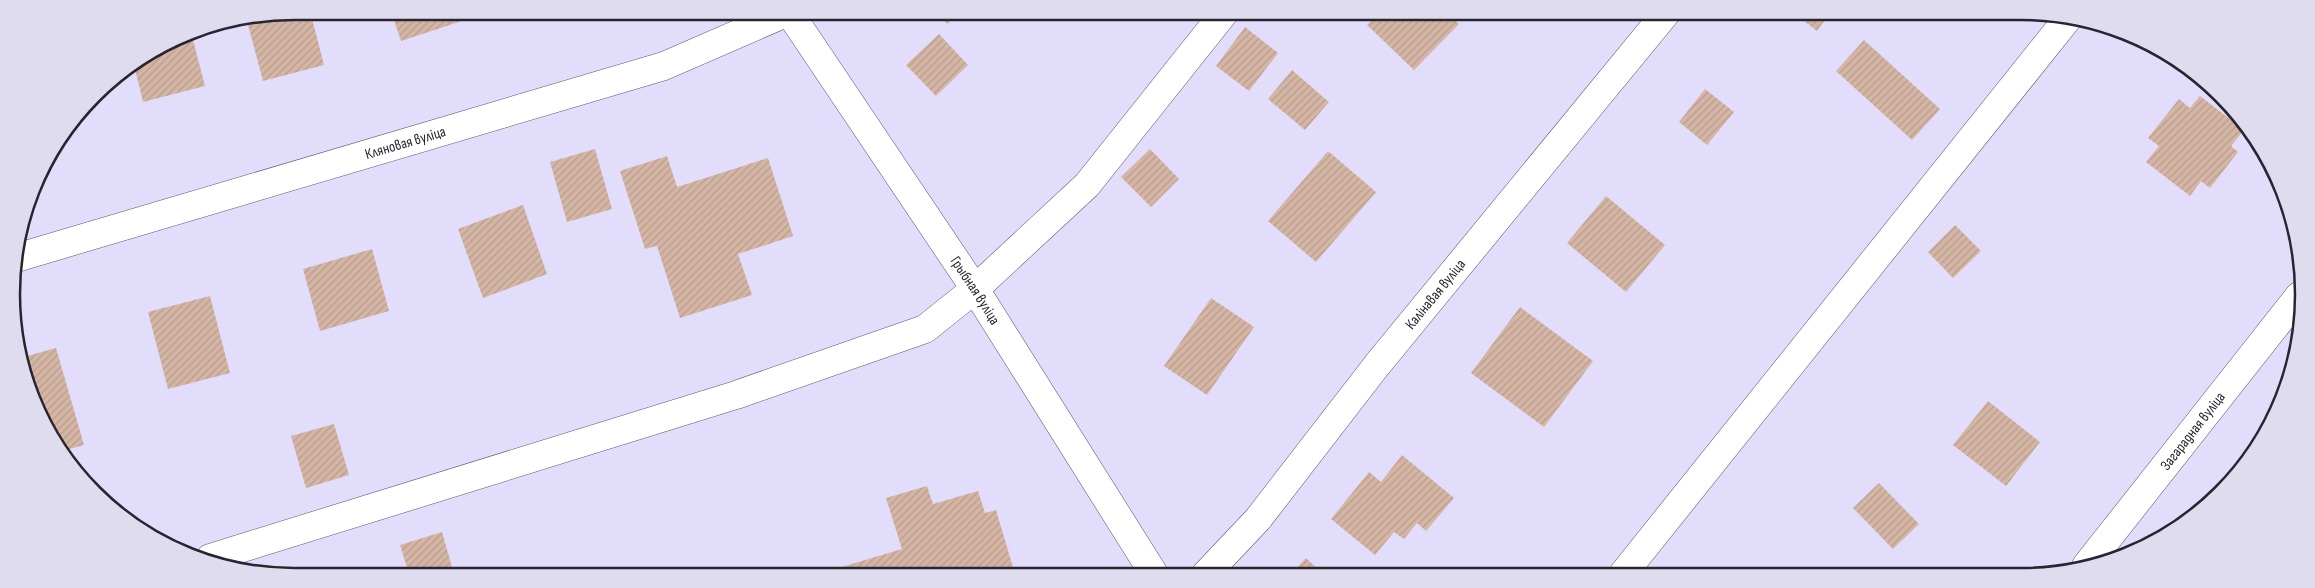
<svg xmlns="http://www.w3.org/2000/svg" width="2315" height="588" font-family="'Sofia Sans Condensed',sans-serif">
	<defs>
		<pattern id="building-hatch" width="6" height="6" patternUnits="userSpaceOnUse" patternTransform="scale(1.25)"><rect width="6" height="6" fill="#d5b6a5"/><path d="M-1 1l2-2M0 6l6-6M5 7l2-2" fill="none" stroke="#b79c8e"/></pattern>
	</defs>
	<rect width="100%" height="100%" fill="#e3ddfc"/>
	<path fill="url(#building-hatch)" d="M294 11H310L324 65 263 81 247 21Z
		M391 11 482 12 483 14 401 41Z
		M933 12H957L948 24Z
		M1379 13H1448L1459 24 1414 70 1367 25Z
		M1794 13H1830L1817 31Z
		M1245 27 1278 53 1249 91 1216 66Z
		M191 32 205 86 143 102 134 65Z
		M939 34 968 65 936 96 906 65Z
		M1864 40 1940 109 1912 140 1836 71Z
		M1292 70 1329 102 1305 130 1268 99Z
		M1705 89 1734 112 1707 145 1679 122Z
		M2200 96 2244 130 2231 146 2238 152 2210 188 2201 181 2190 196 2146 162 2159 146 2148 138 2179 99 2190 108Z
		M595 149 612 209 567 222 550 162Z
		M1150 149 1179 179 1151 207 1121 177Z
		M1328 151 1376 192 1316 262 1268 221Z
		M667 156 677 187 768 158 793 236 738 254 752 295 680 318 657 246 645 249 620 171Z
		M1606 196 1665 245 1626 292 1567 243Z
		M523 205 547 274 483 298 458 229Z
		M1955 225 1981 251 1953 278 1928 252Z
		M372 249 389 311 320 331 303 269Z
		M210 296 230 373 168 389 148 312Z
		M1211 298 1254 327 1207 395 1164 366Z
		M1520 307 1593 361 1544 427 1471 373Z
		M56 348 84 445 62 451 21 367 20 358Z
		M1988 401 2040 442 2006 486 1953 445Z
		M334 424 349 475 306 488 291 436Z
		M1402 455 1454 498 1426 531 1417 523 1404 539 1394 532 1375 555 1331 519 1369 472 1381 482Z
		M2236 472 2221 494 2211 501 2209 499Z
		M1879 483 1919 524 1893 549 1853 508Z
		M927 486 933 504 978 491 985 513 996 510 1015 574H818L902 549 886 498Z
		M442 532 454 574H409L400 545Z
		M1306 558 1323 574H1291Z"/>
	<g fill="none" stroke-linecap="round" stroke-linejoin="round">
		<defs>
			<g id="minor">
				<path id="s1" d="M789 12 975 289 1154 574"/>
				<path id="s2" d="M16 258 664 66 788 12"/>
				<path d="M210 558 736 395 925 329 975 289 1087 185 1224 13"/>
				<path id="s3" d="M2086 566 2299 296"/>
				<path id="s4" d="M1206 574 1258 519 1377 365 1666 13"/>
				<path d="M1623 574 2069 17"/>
			</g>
		</defs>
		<use href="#minor" stroke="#5b5671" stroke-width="29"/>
		<use href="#minor" stroke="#fff" stroke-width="28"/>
	</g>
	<g text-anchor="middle" stroke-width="4" stroke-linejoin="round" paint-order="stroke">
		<g font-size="15" fill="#282531" stroke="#efecff">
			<text dy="5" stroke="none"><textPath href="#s2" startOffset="406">Кляновая вуліца</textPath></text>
			<text dy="5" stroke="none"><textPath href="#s1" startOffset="335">Грыбная вуліца</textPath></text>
			<text dy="5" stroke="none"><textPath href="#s4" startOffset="362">Калінавая вуліца</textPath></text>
			<text dy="5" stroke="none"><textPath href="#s3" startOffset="172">Загарадная вуліца</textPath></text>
		</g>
	</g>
	<path d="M0 0H2315V588H0ZM294 20H2021A274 274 0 0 1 2295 294V294A274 274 0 0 1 2021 568H294A274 274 0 0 1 20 294V294A274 274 0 0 1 294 20Z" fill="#dfdcef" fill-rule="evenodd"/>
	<path fill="none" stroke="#282531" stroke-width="2.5" d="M294 20H2021A274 274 0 0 1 2295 294V294A274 274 0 0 1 2021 568H294A274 274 0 0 1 20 294V294A274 274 0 0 1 294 20Z"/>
</svg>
